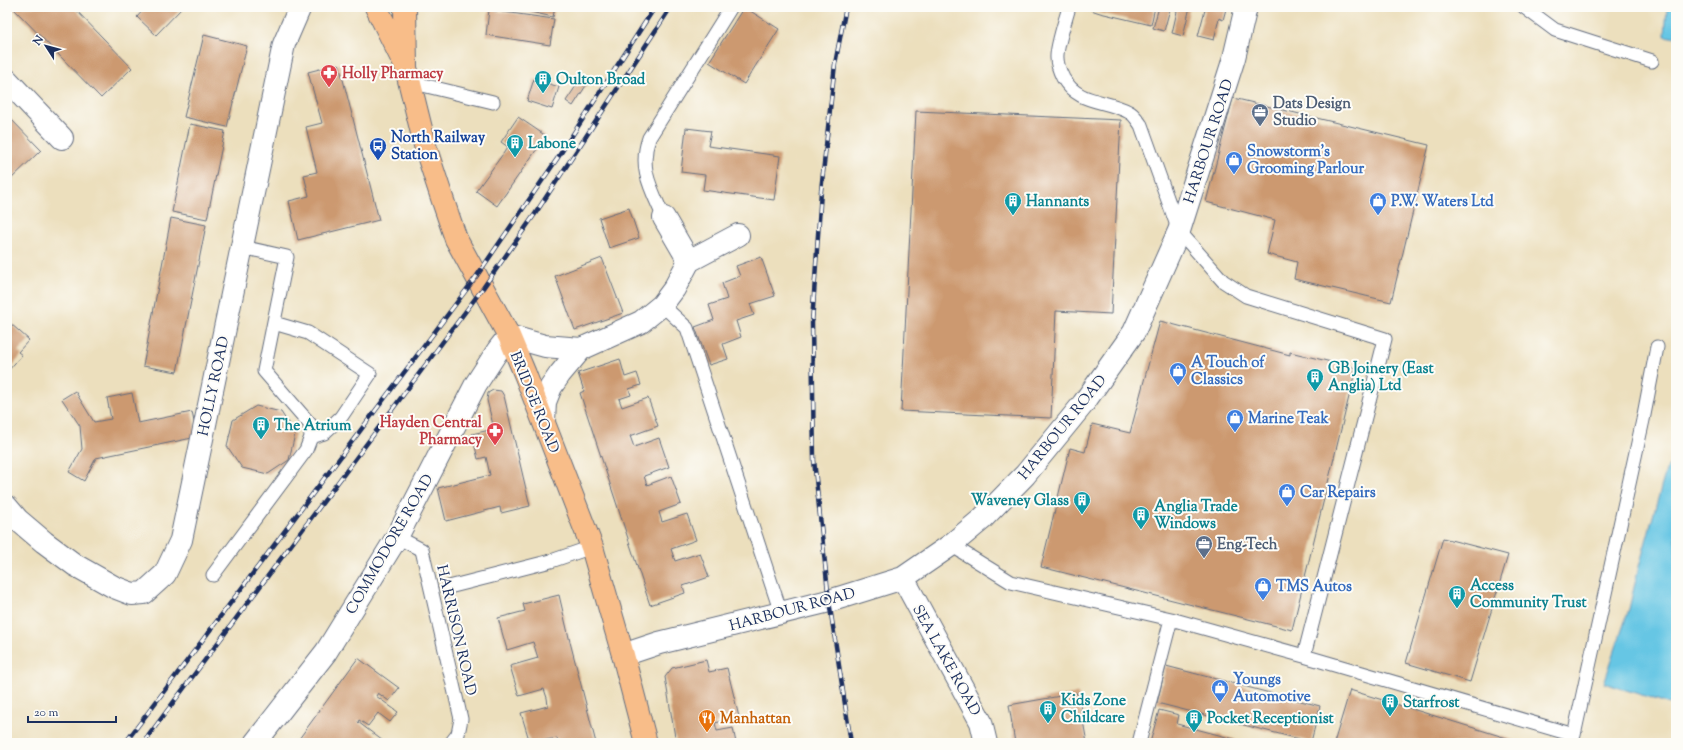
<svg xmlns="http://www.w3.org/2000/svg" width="1683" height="750" font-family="'Sorts Mill Goudy',serif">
	<rect width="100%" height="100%" fill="#fdfcf7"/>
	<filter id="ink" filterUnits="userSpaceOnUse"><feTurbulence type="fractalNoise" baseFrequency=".025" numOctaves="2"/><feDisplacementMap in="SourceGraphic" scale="8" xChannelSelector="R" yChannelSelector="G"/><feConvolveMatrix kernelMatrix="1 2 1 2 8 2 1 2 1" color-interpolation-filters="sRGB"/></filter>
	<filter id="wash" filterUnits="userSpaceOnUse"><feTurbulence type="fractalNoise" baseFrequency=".012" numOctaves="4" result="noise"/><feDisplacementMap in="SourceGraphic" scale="16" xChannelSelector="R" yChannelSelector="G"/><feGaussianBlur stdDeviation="0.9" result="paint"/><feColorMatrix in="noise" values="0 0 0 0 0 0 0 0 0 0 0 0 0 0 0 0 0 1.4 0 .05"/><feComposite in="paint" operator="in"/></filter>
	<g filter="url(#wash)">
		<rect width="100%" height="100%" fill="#ecdfbd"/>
		<path fill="#66c6e4" stroke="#407aa1" d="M1667 7H1676V38L1665 36Z
			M1676 457V706L1604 683 1629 609 1638 570 1666 470Z"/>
		<g id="blocks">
			<path fill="#cc9970" d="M12 7H73L132 68 101 98Z
				M146 7H178L181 9 156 35 137 17Z
				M508 7H555L553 17Z
				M744 7 779 29 744 84 709 62Z
				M1086 7H1155L1151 25 1100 13 1085 8Z
				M1159 7H1178L1177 11 1170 9 1164 31 1153 28Z
				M1178 7H1190L1183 36 1172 33Z
				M1195 7H1232L1231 10 1226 9 1223 20 1219 18 1214 40 1198 36 1205 10Z
				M489 10 554 19 550 45 486 35Z
				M204 35 247 46 227 127 184 117Z
				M339 64 379 220 298 240 289 201 309 196 304 175 317 172 306 127 322 123 308 72Z
				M534 79 559 87 552 109 527 101Z
				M580 80 587 84 573 106 566 101Z
				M1233 98 1429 145 1391 302 1294 279 1297 262 1267 254 1275 220 1206 202Z
				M916 111 1121 120 1111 314 1056 311 1051 418 901 411Z
				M7 115 41 150 7 183Z
				M518 117 546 136 497 206 476 191 508 147 501 142Z
				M190 124 225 131 207 219 172 212Z
				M686 128 711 131 708 146 780 156 774 200 703 190 705 175 681 172Z
				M629 208 639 238 609 248 599 218Z
				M171 218 206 225 177 372 143 366Z
				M761 257 775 296 750 304 754 315 736 321 741 337 723 344 728 359 709 365 695 327 714 320 709 305 727 299 722 283 740 276 736 266Z
				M602 258 623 313 575 330 555 276Z
				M1160 321 1290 355V352L1356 368 1292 630 1041 567 1070 448 1085 452 1092 424 1130 433Z
				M10 323 29 340 18 352 22 355 7 372V327Z
				M620 359 625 377 637 373 641 385 629 389 631 395 619 399 622 407 648 398 658 426 630 436 634 447 659 438 669 467 644 476 647 485 671 476 681 504 659 512 662 522 687 514 696 540 671 549 675 561 700 553 709 577 683 586 685 593 650 605 580 393 584 391 578 373Z
				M493 390 501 391 504 396 530 506 501 513 500 507 446 521 438 488 490 475 486 457 478 459 472 434 494 429 487 400 488 393Z
				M75 391 94 422 111 419 107 398 132 393 138 423 192 412 197 437 96 458 84 481 69 472 82 449 80 426 62 399Z
				M256 406 281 412 295 434 289 460 268 474 242 468 227 446 233 420Z
				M1443 538 1508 555 1470 682 1406 663Z
				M559 595 570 642 596 743H558L557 738 530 743 521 713 548 706 547 698 544 689 519 696 510 666 538 658 533 642 507 650 498 618 525 611 523 604Z
				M358 658 399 688 389 701 378 693 376 696 398 712 390 722 378 713 368 726 359 720 358 722 383 741 381 743H363L361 741 360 743H296Z
				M706 660 709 672 727 668 739 717 715 723 717 731 733 728 736 743H676L665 677 672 668Z
				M1166 666 1320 706 1311 742 1157 703Z
				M1350 690 1523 743H1334Z
				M1078 693 1087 743H1015L1009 705Z
				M1159 710 1179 715 1177 724 1249 743H1150Z"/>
		</g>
	</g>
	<g filter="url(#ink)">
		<use href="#blocks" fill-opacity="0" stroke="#646d7f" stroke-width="1"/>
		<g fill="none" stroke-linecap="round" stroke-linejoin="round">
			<defs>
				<path id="service" d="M1524 7 1555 30 1652 61
					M410 82 493 102
					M664 218C652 190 638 169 649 138L731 7
					M662 305 687 328 781 613
					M274 323 308 333 370 374 341 417 324 433 311 437
					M397 537 422 550 461 719 458 734 451 743
					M951 545 1011 582 1171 619 1304 656 1385 339 1246 296 1223 281 1179 231 1141 125C1138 121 1134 114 1129 112 1105 99 1079 105 1063 78 1060 72 1057 65 1057 58 1056 47 1066 19 1069 7
					M213 575 306 450 311 437 310 424 264 371 287 257 242 247
					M449 587 551 561 592 547
					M1304 656 1574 735
					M1139 743 1171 619
					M1569 743 1574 735 1643 420 1657 347"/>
				<path id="minor" d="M7 80 62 138
					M664 218 689 261
					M544 421 545 402 551 387 560 374 581 349 641 322 662 305 674 289 689 261 738 235
					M7 507 18 520 44 542 75 565 114 587 132 594 144 593 165 574 181 540 284 44 300 7
					M903 578 981 722 986 743
					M623 655 659 643 829 601 903 578 951 545 982 519 1025 475 1083 404 1134 332 1179 231 1234 58 1246 7
					M255 743 326 652 397 537 476 384 498 350 509 336 545 346 581 349"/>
				<path id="trunk" d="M376 7 403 61
					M405 7 406 68 426 149 442 198 456 239 509 336 525 374 592 547 623 655 646 743"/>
			</defs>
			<use href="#service" stroke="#646d7f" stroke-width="15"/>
			<use href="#minor" stroke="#646d7f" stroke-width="24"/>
			<use href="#trunk" stroke="#646d7f" stroke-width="24"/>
			<use href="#service" stroke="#fff" stroke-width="13"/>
			<use href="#minor" stroke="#fff" stroke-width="22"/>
			<use href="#trunk" stroke="#f8bd89" stroke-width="22"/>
			<defs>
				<path id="rail" d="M846 7 835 64 821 191 812 323 814 460 829 601 851 743
					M125 743 476 277 557 159 655 7
					M143 743 483 288 535 214 671 7"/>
			</defs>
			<use href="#rail" stroke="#1b2f5e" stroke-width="4.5"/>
			<use href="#rail" stroke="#fdfcf7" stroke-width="3" stroke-dasharray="9" stroke-linecap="butt"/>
		</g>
	</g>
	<defs>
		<symbol id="pharmacy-pin" viewBox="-11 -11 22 30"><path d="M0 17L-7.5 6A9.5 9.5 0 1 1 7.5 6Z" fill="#e0444e" stroke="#fdfcf7"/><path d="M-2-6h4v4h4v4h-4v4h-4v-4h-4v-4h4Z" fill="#fff"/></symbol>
		<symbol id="building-pin" viewBox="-11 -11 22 30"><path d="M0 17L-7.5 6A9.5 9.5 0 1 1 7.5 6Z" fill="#0f9aa8" stroke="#fdfcf7"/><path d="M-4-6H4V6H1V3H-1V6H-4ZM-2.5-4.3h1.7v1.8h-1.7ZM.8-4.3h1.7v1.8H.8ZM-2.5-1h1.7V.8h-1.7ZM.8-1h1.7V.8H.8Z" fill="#fff"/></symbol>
		<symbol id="office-pin" viewBox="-11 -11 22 30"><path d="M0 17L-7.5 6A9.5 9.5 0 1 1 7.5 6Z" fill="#5c6f8a" stroke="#fdfcf7"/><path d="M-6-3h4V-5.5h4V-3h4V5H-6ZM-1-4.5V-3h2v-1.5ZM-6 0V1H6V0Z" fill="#fff"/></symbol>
		<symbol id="bus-pin" viewBox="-11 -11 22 30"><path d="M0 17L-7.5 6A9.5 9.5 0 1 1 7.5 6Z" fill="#1a4fb4" stroke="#fdfcf7"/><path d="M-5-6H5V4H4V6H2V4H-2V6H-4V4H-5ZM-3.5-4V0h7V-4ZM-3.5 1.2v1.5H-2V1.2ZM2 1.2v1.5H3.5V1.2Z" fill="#fff"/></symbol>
		<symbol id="shop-pin" viewBox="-11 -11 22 30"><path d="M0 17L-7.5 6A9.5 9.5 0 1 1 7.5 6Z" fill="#3f7fe0" stroke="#fdfcf7"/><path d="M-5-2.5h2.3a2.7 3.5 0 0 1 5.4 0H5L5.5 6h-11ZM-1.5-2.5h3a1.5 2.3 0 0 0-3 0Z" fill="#fff"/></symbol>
		<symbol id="restaurant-pin" viewBox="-11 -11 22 30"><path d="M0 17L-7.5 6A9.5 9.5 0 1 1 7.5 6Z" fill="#e8710a" stroke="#fdfcf7"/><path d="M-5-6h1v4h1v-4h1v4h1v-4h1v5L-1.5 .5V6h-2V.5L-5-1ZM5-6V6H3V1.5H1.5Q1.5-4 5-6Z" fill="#fff"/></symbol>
	</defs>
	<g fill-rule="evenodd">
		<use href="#pharmacy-pin" x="319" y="63" width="20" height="27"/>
		<use href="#building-pin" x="533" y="69" width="20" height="27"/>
		<use href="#office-pin" x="1250" y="102" width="20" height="27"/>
		<use href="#building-pin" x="505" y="133" width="20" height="27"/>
		<use href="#bus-pin" x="368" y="136" width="20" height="27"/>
		<use href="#shop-pin" x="1224" y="150" width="20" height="27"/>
		<use href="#building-pin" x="1003" y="191" width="20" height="27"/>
		<use href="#shop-pin" x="1368" y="191" width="20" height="27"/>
		<use href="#shop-pin" x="1168" y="361" width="20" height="27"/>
		<use href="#building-pin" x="1305" y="367" width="20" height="27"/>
		<use href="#shop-pin" x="1225" y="408" width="20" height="27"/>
		<use href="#building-pin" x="251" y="415" width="20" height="27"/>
		<use href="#pharmacy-pin" x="485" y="421" width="20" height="27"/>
		<use href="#shop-pin" x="1277" y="482" width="20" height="27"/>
		<use href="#building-pin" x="1072" y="490" width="20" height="27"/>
		<use href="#building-pin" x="1131" y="505" width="20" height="27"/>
		<use href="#office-pin" x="1194" y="534" width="20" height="27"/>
		<use href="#shop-pin" x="1253" y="576" width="20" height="27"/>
		<use href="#building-pin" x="1447" y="584" width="20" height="27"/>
		<use href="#shop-pin" x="1210" y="678" width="20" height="27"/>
		<use href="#building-pin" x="1380" y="692" width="20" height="27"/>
		<use href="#building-pin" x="1038" y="699" width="20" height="27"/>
		<use href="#restaurant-pin" x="697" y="708" width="20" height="27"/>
		<use href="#building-pin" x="1184" y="708" width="20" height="27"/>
	</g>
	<g text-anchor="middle" stroke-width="4" stroke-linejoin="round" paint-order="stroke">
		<g font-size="15" font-weight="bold" fill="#be3a42" stroke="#fdfcf7" text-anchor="start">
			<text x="342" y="78">Holly Pharmacy</text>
			<text x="482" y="427" text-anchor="end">Hayden Central<tspan x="482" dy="17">Pharmacy</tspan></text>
		</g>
		<g font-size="15" font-weight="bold" fill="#0d838f" stroke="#fdfcf7" text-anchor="start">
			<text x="556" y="84">Oulton Broad</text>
			<text x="528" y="148">Labone</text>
			<text x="1026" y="206">Hannants</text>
			<text x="1328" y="373">GB Joinery (East<tspan x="1328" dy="17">Anglia) Ltd</tspan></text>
			<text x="274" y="430">The Atrium</text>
			<text x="1069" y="505" text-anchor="end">Waveney Glass</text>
			<text x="1154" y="511">Anglia Trade<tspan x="1154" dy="17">Windows</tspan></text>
			<text x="1470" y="590">Access<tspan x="1470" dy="17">Community Trust</tspan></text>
			<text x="1061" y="705">Kids Zone<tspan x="1061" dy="17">Childcare</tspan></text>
			<text x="1403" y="707">Starfrost</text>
			<text x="1207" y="723">Pocket Receptionist</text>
		</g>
		<g font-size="15" font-weight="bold" fill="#4e5e75" stroke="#fdfcf7" text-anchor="start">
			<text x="1273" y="108">Dats Design<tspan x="1273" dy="17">Studio</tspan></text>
			<text x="1217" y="549">Eng-Tech</text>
		</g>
		<g font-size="15" font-weight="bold" fill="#164399" stroke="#fdfcf7" text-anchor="start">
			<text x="391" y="142">North Railway<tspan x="391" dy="17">Station</tspan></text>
		</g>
		<g font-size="15" fill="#1b2f5e" stroke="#fdfcf7">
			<text transform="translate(1208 141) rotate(-72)" y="5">HARBOUR ROAD</text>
			<text transform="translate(213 386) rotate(-78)" y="5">HOLLY ROAD</text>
			<text transform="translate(535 402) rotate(68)" y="5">BRIDGE ROAD</text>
			<text transform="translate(1062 427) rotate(-51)" y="5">HARBOUR ROAD</text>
			<text transform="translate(389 544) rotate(-60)" y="5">COMMODORE ROAD</text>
			<text transform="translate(792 609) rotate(-15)" y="5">HARBOUR ROAD</text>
			<text transform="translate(457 630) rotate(77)" y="5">HARRISON ROAD</text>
			<text transform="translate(947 660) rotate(61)" y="5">SEA LAKE ROAD</text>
		</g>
		<g font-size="15" font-weight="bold" fill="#366cbe" stroke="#fdfcf7" text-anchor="start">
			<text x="1247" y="156">Snowstorm’s<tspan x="1247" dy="17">Grooming Parlour</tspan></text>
			<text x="1391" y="206">P.W. Waters Ltd</text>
			<text x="1191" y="367">A Touch of<tspan x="1191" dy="17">Classics</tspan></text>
			<text x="1248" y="423">Marine Teak</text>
			<text x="1300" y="497">Car Repairs</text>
			<text x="1276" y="591">TMS Autos</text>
			<text x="1233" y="684">Youngs<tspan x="1233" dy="17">Automotive</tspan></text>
		</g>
		<g font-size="15" font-weight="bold" fill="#c56008" stroke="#fdfcf7" text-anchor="start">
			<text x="720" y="723">Manhattan</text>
		</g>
	</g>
	<rect width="1683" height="750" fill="none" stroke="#fdfcf7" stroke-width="24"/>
	<g transform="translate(46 46) rotate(306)" stroke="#fdfcf7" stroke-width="3" paint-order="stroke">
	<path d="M0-3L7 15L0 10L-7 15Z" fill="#1b2f5e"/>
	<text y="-6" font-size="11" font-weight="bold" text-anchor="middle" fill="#1b2f5e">N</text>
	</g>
	<path d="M28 716v6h88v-6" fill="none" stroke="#1b2f5e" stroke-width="2"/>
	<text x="34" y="716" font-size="12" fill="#1b2f5e" stroke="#fdfcf7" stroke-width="3" paint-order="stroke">20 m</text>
</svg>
